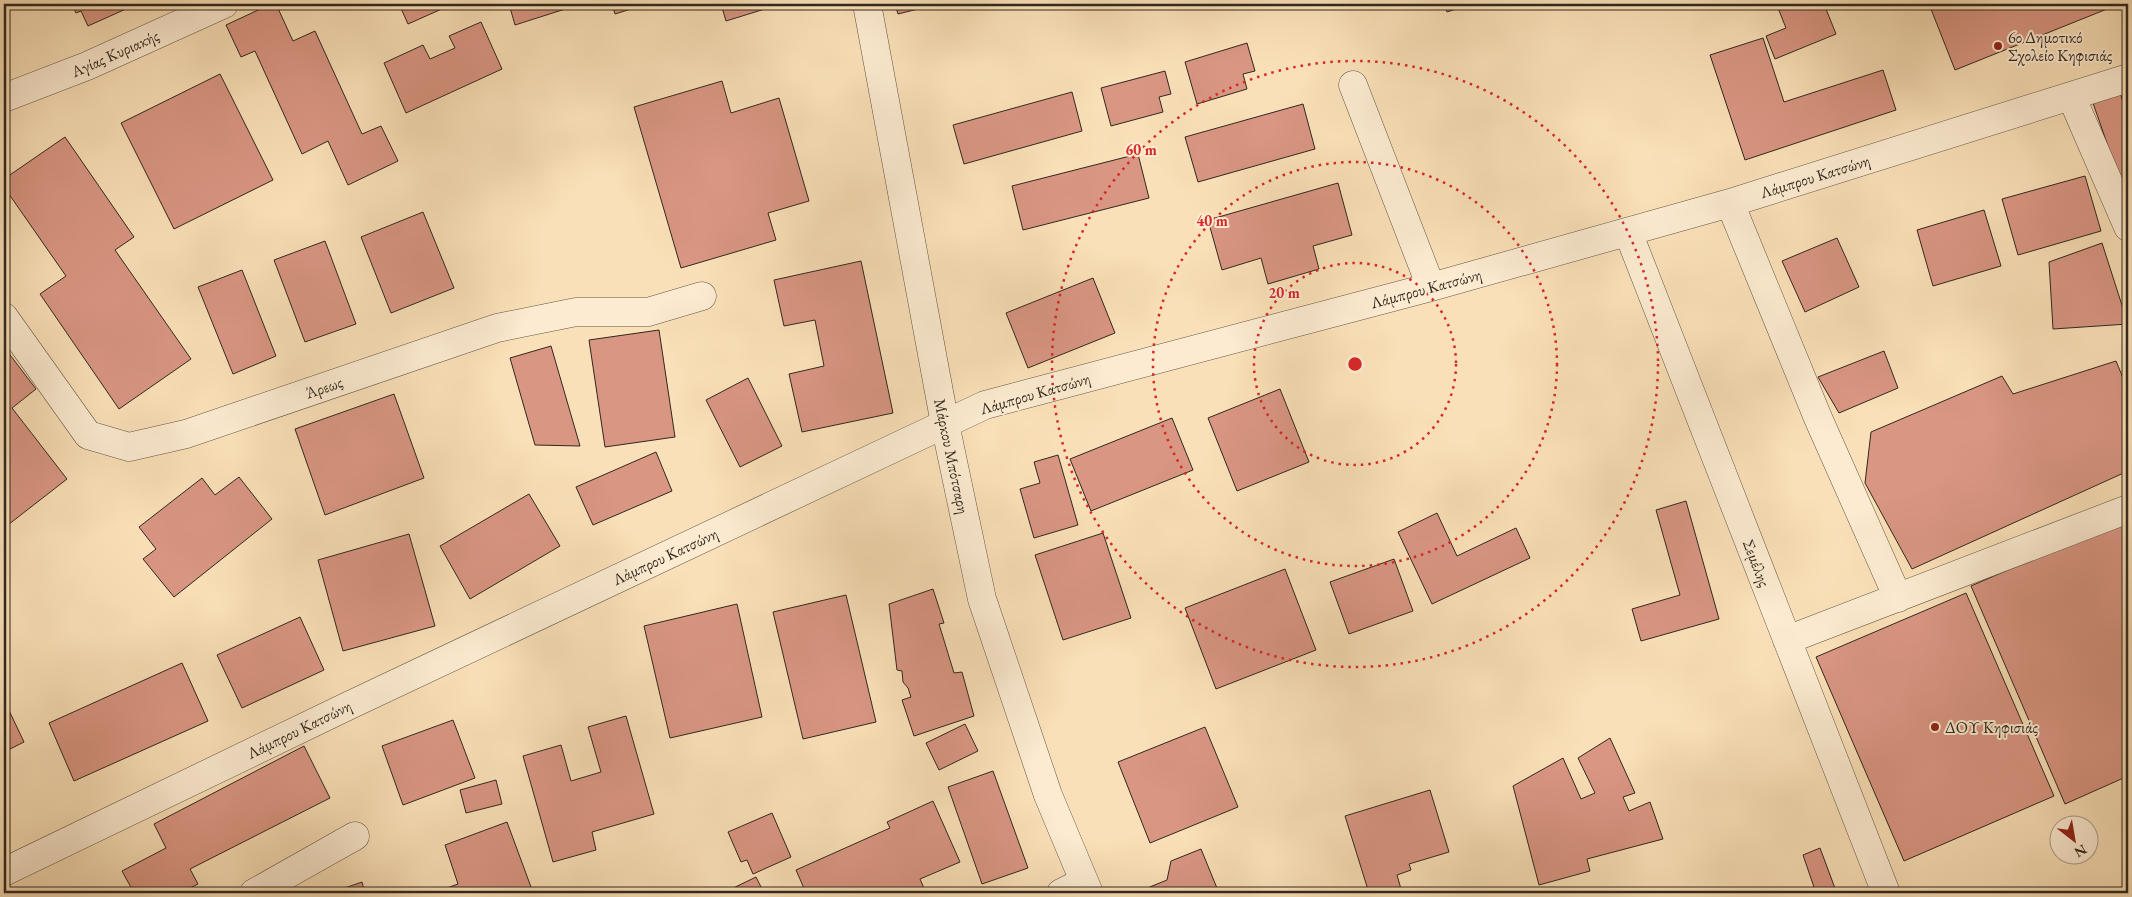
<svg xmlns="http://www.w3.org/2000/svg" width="2132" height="897" font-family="'EB Garamond',serif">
	<rect width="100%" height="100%" fill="#fae0b8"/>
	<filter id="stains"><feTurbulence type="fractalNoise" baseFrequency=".004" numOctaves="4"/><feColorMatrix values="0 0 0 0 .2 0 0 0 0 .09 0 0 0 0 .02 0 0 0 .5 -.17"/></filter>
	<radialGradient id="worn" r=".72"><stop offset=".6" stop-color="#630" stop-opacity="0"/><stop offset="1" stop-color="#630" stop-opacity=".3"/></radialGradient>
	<path fill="#d99683" stroke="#30281e" d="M72 4H137L88 26 81 11 76 13Z
		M271 4H276L293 41 315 31 362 134 381 126 398 161 348 185 328 141 302 154 255 51 241 57 226 25Z
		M399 4H453L408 24Z
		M509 4H581L515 25Z
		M612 4H647L615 14Z
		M721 4H781L726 21Z
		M895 4H938L898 14Z
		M1444 4H1471L1447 12Z
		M1788 4H1824L1836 34 1775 59 1766 36 1786 28 1778 8Z
		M1929 4H2117V5L1955 70Z
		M481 22 502 69 406 113 384 63 423 45 430 59 455 48 449 36Z
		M1763 38 1784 102 1883 70 1896 110 1745 160 1710 55Z
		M1247 43 1255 71 1243 74 1247 89 1197 104 1185 62Z
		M1165 71 1171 94 1159 97 1163 112 1111 126 1101 88Z
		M220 74 273 180 174 229 121 123Z
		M722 81 731 113 779 98 809 201 768 213 776 240 681 268 634 107Z
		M1072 92 1082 131 964 164 953 125Z
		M2120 93 2127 113H2128V204L2093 103Z
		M1303 104 1315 149 1198 182 1185 137Z
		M65 137 134 237 115 250 191 359 119 409 40 294 66 276 4 187V179Z
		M1138 154 1149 198 1023 230 1012 186Z
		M2085 176 2101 231 2018 255 2002 199Z
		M1338 183 1352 235 1313 246 1319 269 1268 284 1261 258 1222 270 1208 220Z
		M1984 210 2001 266 1933 286 1917 230Z
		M423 212 454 288 391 313 361 237Z
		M1837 238 1859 287 1805 312 1782 261Z
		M325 241 356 324 305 342 274 260Z
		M2102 243 2128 324 2053 329 2049 262Z
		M861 261 893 413 802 432 789 374 824 366 815 320 784 326 774 280Z
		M242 270 276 356 233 374 198 287Z
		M1093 278 1115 333 1028 368 1006 313Z
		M659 330 675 437 605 447 589 340Z
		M551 346 580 446 535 445 510 358Z
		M4 347 36 389 12 408 67 479 4 528Z
		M1884 351 1898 388 1839 413 1818 377Z
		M2116 361 2128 390V471L1912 569 1865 483 1871 432 2002 376 2013 394Z
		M748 378 782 446 740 467 706 400Z
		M1280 389 1309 462 1237 491 1208 418Z
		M394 394 424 478 325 515 295 429Z
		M1172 418 1193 470 1091 511 1070 459Z
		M656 452 672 491 593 525 576 487Z
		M1058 455 1078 525 1034 538 1020 489 1040 483 1034 462Z
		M239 477 272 519 174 597 143 559 156 549 139 527 202 478 215 495Z
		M529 494 560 546 470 599 440 546Z
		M1686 501 1719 619 1641 641 1632 609 1680 595 1656 510Z
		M1437 513 1457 556 1516 528 1530 558 1432 604 1398 532Z
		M2128 518V776L2065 804 1971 586Z
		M1103 533 1131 618 1063 640 1035 555Z
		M409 534 435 626 343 651 318 560Z
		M1394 559 1413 611 1349 634 1330 582Z
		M1285 569 1316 650 1216 689 1185 608Z
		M933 589 944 623 939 624 954 673 962 672 974 716 914 736 902 700 911 697 908 688 903 682 902 671 897 670 889 604Z
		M1966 593 2054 796 1904 861 1816 657Z
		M846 595 876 722 803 739 773 612Z
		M737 604 762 717 670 738 644 626Z
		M300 617 324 670 242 708 217 655Z
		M182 663 208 721 74 781 49 723Z
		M4 700 24 742 4 752Z
		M626 716 654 814 592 832 596 850 553 862 523 756 561 745 571 781 601 772 588 727Z
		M453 720 475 778 403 805 382 746Z
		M965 724 978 751 939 770 926 743Z
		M1205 727 1238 807 1150 843 1118 762Z
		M1610 738 1635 793 1623 797 1629 811 1650 802 1663 839 1587 859 1590 871 1539 885 1513 786 1563 758 1581 799 1595 793 1578 758Z
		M304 746 330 798 190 869 198 884 180 893H134L122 871 166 848 154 824Z
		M993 771 1028 868 982 884 948 787Z
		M496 780 502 804 466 813 460 790Z
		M1430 790 1449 852 1409 864 1411 870 1397 875 1401 889 1387 893H1369L1345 816Z
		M933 801 960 862 920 879 926 893H806L796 870 890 828 887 822Z
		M772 813 791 857 753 874 747 860 741 862 728 832Z
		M507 822 531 887 514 893H433L458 884 445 845Z
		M1820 848 1836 891 1830 893H1816L1803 855Z
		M1201 849 1219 893H1135L1167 880 1171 861Z
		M756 877 764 893H723Z
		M362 882 365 893H330Z"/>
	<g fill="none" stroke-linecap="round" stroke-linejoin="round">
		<defs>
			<path id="minor" d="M867 4 945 424 982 599 1048 795 1089 893
				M1353 85 1431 287
				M4 98 87 66 224 4
				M2072 98 2128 227
				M1730 203 1818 418 1898 598
				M1628 232 1886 893
				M4 317 88 435 129 447 186 434 497 328 576 312H648L702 296
				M1787 640 2128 509
				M4 872 350 705 985 405 1431 287 1730 203 2128 78
				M254 893 355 836
				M1061 893 1083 882"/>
		</defs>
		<use href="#minor" stroke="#625644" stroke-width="29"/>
		<use href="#minor" stroke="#fcebd1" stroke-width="28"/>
	</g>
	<g fill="none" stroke="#d62828" stroke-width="2.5" stroke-dasharray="2.5 5">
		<circle cx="1355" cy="364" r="101"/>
		<circle cx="1355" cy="364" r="202"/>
		<circle cx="1355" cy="364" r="303"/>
	</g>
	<g fill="#8f2418" stroke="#fcebd1" stroke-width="2">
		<circle cx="1998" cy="46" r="5"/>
		<circle cx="1935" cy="727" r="5"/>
	</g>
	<g text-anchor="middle" stroke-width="4" stroke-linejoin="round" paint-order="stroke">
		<g font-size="16" fill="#30281e" stroke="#fcebd1" text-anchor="start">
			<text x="2008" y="43">6ο Δημοτικό<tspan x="2008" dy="18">Σχολείο Κηφισιάς</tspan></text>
			<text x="1945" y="733">ΔΟΥ Κηφισιάς</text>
		</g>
		<g font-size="16" fill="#30281e" stroke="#fcebd1">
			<text transform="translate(115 53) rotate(-24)" y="6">Αγίας Κυριακής</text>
			<text transform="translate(1815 176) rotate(-17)" y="6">Λάμπρου Κατσώνη</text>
			<text transform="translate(1426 288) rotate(-15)" y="6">Λάμπρου Κατσώνη</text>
			<text transform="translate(324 387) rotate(-19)" y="6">Άρεως</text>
			<text transform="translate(1035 393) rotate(-16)" y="6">Λάμπρου Κατσώνη</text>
			<text transform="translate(952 456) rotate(78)" y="6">Μάρκου Μπότσαρη</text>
			<text transform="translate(665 556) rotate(-25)" y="6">Λάμπρου Κατσώνη</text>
			<text transform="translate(1757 563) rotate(69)" y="6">Σεμέλης</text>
			<text transform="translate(299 729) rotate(-26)" y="6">Λάμπρου Κατσώνη</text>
		</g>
	</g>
	<circle cx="1355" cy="364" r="8" fill="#d62828" stroke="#fcebd1" stroke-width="2.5"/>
	<g font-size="15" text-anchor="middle" font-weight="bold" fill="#d62828" stroke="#fcebd1" stroke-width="4" stroke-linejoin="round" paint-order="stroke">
		<text x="1141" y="155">60 m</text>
		<text x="1212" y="226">40 m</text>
		<text x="1284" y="298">20 m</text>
	</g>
	<rect width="2132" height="897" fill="none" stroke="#fae0b8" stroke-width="20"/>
	<rect x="5" y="5" width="2122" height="887" fill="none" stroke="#30281e" stroke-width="2.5"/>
	<rect x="10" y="10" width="2112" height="877" fill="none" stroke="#30281e"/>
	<g transform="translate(2074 840) rotate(149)"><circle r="24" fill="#fcebd1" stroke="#aa9d89"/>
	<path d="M0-4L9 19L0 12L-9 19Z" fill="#8f2418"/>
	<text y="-8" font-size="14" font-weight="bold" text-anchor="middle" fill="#30281e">N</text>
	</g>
	<rect width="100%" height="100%" filter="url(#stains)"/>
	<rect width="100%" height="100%" fill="url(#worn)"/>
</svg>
